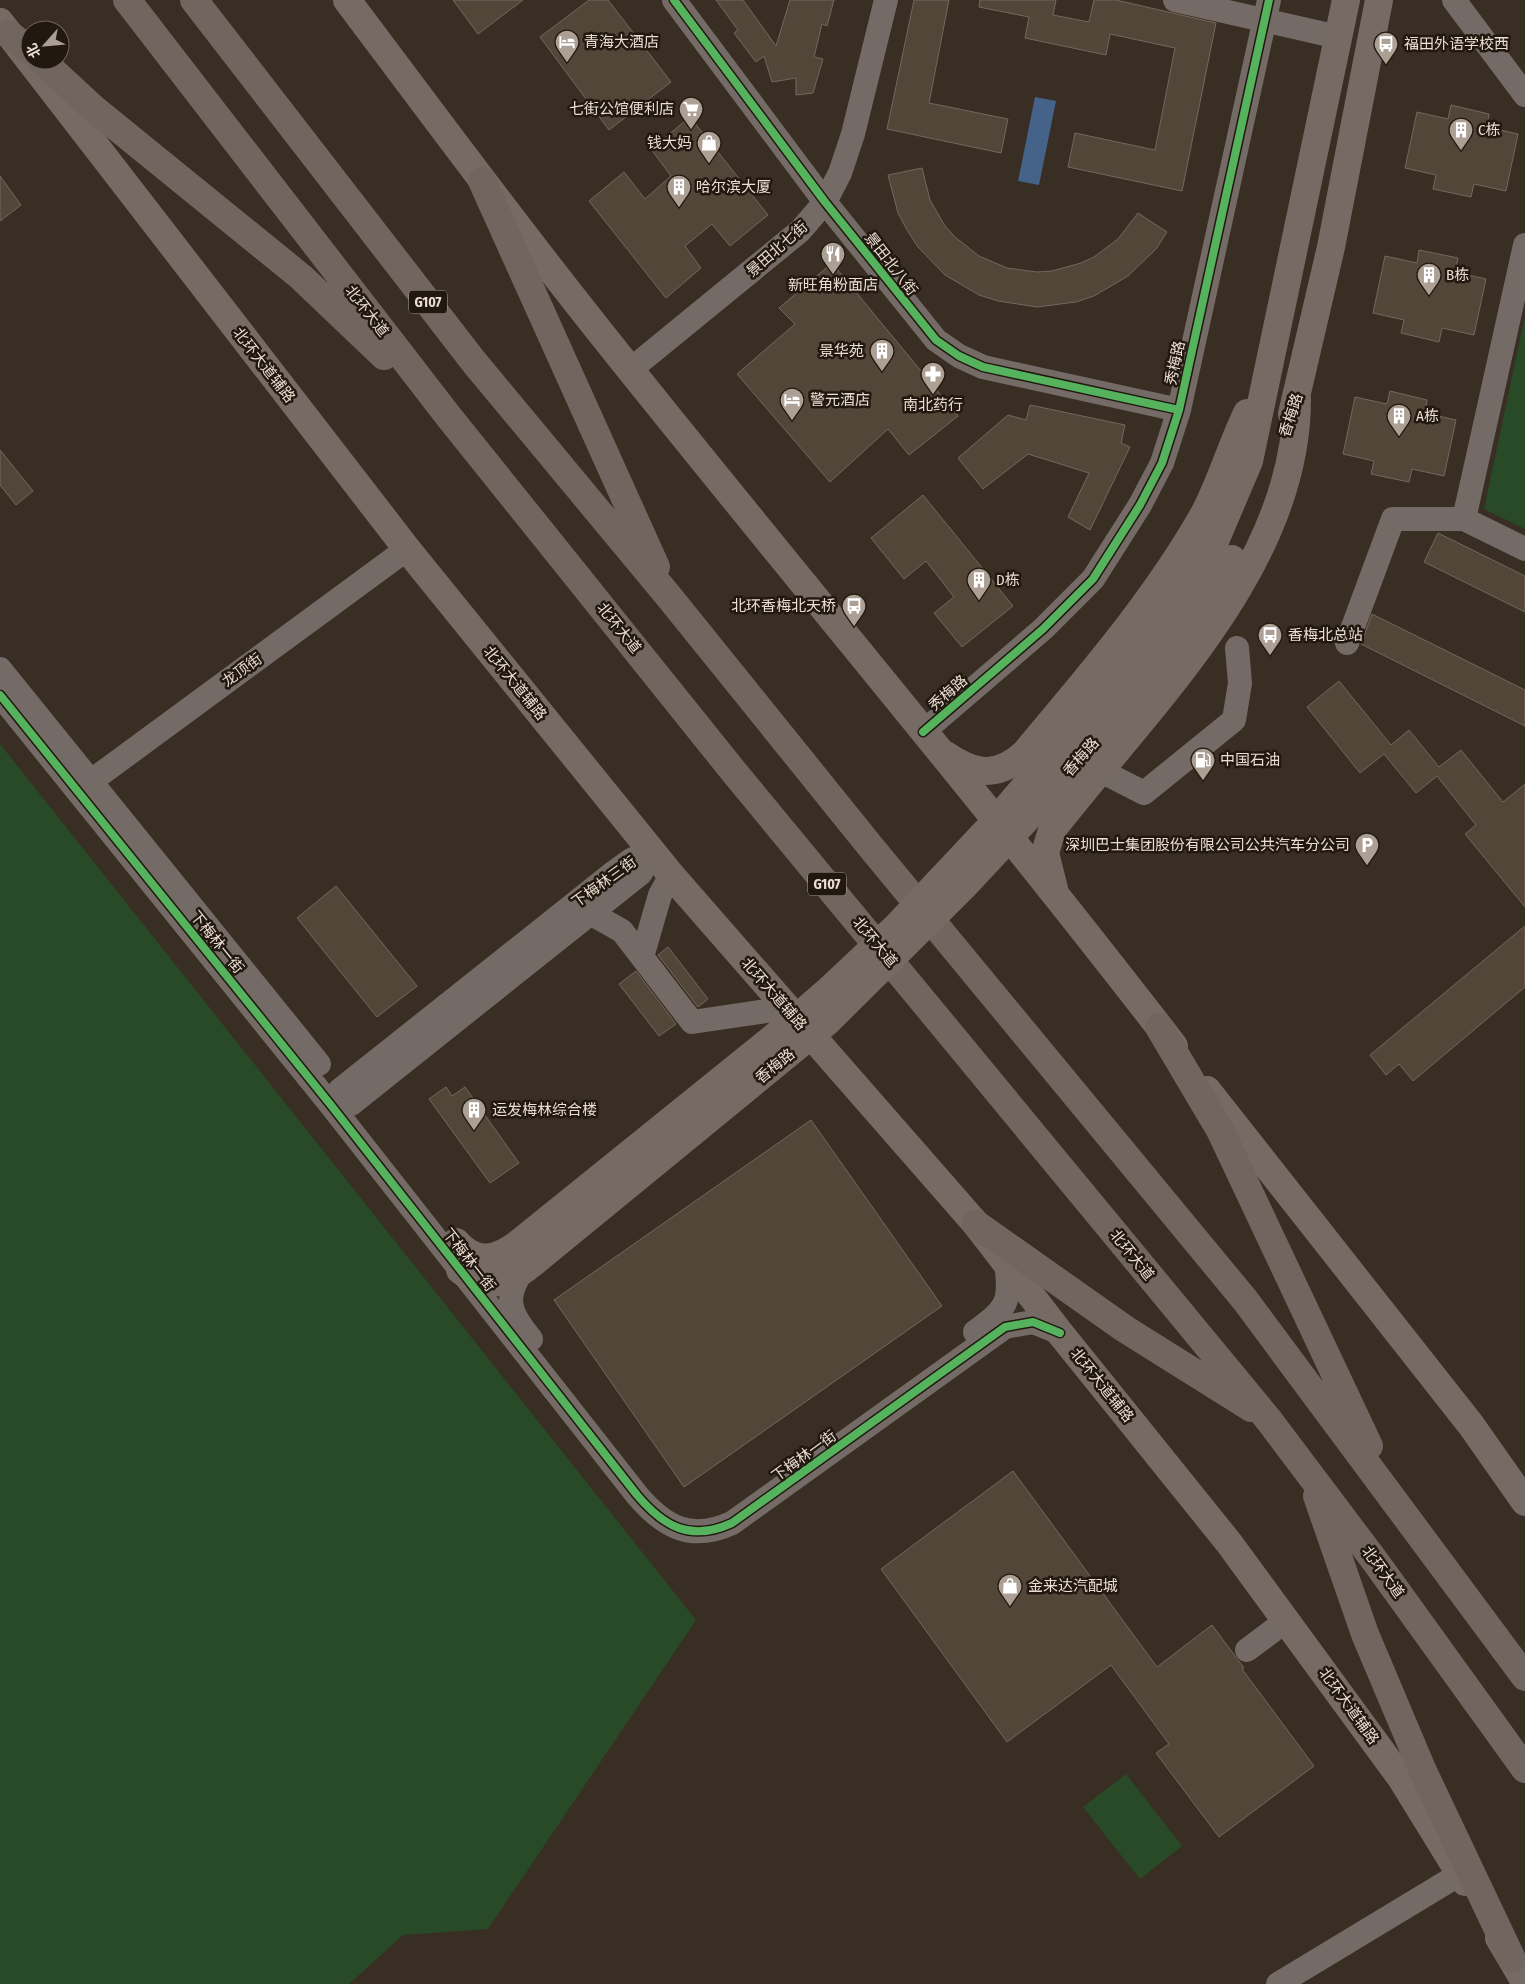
<svg xmlns="http://www.w3.org/2000/svg" width="1525" height="1984" font-family="'Fira Sans Condensed','Noto Sans SC',sans-serif">
	<rect width="100%" height="100%" fill="#392e23"/>
	<path fill="#294a26" d="M1525 316V529L1484 509Z
		M0 744 696 1620 488 1929 403 1935 349 1984H0Z
		M1126 1774 1182 1846 1140 1879 1083 1807Z"/>
	<path fill="#456289" d="M1035 97 1056 101 1039 185 1018 181Z"/>
	<path fill="#524638" stroke="#72685e" d="M453 0H523L478 34Z
		M589 0H608L671 82 609 130 540 37Z
		M716 0H743L776 46 790 0H834L827 26 822 24 814 57 823 59 813 93 796 95V78L772 82 764 56 756 62 734 33 738 30Z
		M914 0H949L929 103 1008 119 1001 153 887 129Z
		M980 0H1056L1053 15 1089 22 1094 0H1116L1216 23 1182 191 1068 167 1075 133 1155 150 1175 48 1110 34 1106 55 1025 38 1029 17 979 7Z
		M1451 105 1489 114 1487 127 1518 134 1506 191 1474 184 1471 197 1433 189 1436 175 1405 168 1417 112 1448 119Z
		M690 117 768 215 730 246 712 224 685 246 701 268 666 298 589 201 624 172 645 199 671 176 651 149Z
		M922 168 930 200 945 226 955 237 979 256 1007 268 1037 272 1052 271 1081 263 1094 257 1118 239 1138 213 1167 232 1156 249 1128 276 1094 296 1076 302 1037 307 998 301 979 295 945 275 918 247 907 230 898 213 888 175Z
		M0 176 21 205 0 221Z
		M1419 250 1458 258 1455 272 1486 279 1474 335 1442 328 1439 342 1401 333 1404 320 1373 313 1385 256 1417 263Z
		M832 263 958 416 909 455 888 429 830 482 737 374 795 324 779 308Z
		M1390 391 1427 400 1425 413 1456 420 1444 476 1412 469 1409 482 1371 474 1374 461 1343 454 1355 397 1387 404Z
		M1030 405 1125 425 1121 443 1130 447 1090 530 1068 517 1089 473 1028 454 983 489 958 458 1008 415 1026 420Z
		M0 450 33 491 16 505 0 485Z
		M923 495 1013 606 962 647 934 613 954 597 926 561 904 579 871 538Z
		M1438 533 1525 576V612L1424 562Z
		M1372 614 1525 690V726L1361 644Z
		M1339 681 1391 745 1409 730 1439 767 1461 750 1503 802 1525 784V907L1465 834 1476 825 1437 776 1416 793 1384 754 1360 773 1307 707Z
		M336 886 417 986 377 1017 297 918Z
		M1525 926V987L1413 1081 1399 1064 1386 1075 1370 1055Z
		M668 947 708 999 698 1007 658 955Z
		M636 971 676 1024 659 1036 619 984Z
		M446 1087 452 1096 465 1087 519 1163 490 1183 429 1099Z
		M811 1120 942 1306 684 1487 554 1300Z
		M1013 1471 1157 1667 1212 1625 1244 1668 1242 1669 1314 1766 1219 1837 1156 1753 1169 1744 1111 1665 1007 1742 881 1569Z"/>
	<g fill="none" stroke-linecap="round" stroke-linejoin="round">
		<path stroke="#746a66" stroke-width="24" d="M674 0 825 202 936 340 959 356 983 367 1179 410
			M1175 0 1338 37
			M1454 0 1525 95
			M630 370 800 231 825 202 840 173 853 134 886 0
			M1464 519 1525 549
			M1347 643 1393 519H1464L1525 245
			M0 669 319 1064
			M0 695 330 1104 637 1495C664 1527 691 1542 732 1523L1005 1327 1033 1322 1060 1333
			M923 732 1043 629 1093 579 1140 505 1162 463 1179 410 1269 0
			M1101 771 1144 793 1234 720 1240 683 1237 648
			M79 790 407 549
			M671 875 660 895 642 957 692 1022 767 1011 783 1004
			M590 913 622 931 642 957
			M330 1104H351L641 873 652 851
			M330 1104 340 1090 613 873 631 860 652 851
			M522 1272C502 1299 512 1316 531 1339
			M975 1332C1006 1309 1012 1303 1006 1263
			M1247 1650 1287 1620
			M1278 1984 1460 1874"/>
		<path stroke="#766a64" stroke-width="28" d="M347 0C437 120 526 240 620 357 804 587 994 812 1174 1046
			M0 22 407 549 671 875 976 1224 1060 1333 1229 1543 1401 1778 1465 1882
			M1292 414 1331 247 1379 0
			M1212 548 1249 461 1346 0
			M946 755C975 775 998 778 1025 753 1089 676 1154 602 1204 514 1221 482 1231 446 1247 413
			M1054 889 1045 853 1052 830C1148 706 1298 566 1297 398
			M1207 1090 1471 1425 1525 1502
			M456 1242C476 1265 497 1260 519 1243
			M460 1270C488 1292 509 1283 534 1262
			M1499 1938 1525 1982"/>
		<path stroke="#70665f" stroke-width="28" d="M127 0 449 417 734 772 1268 1419 1375 1561 1525 1769
			M194 0 474 362 670 598 870 846 1245 1300 1525 1677
			M9 34 30 51
			M41 60 93 108 301 277 384 356
			M482 181 656 567
			M1159 1027 1220 1130 1369 1446
			M976 1224 1125 1329 1251 1408
			M1317 1496 1365 1634 1422 1769 1512 1959"/>
		<path stroke="#766a64" stroke-width="28" d="M519 1243 784 1029 830 989 895 928 993 824 1142 650 1186 591 1212 548
			M534 1262 827 1022 965 885 1022 824 1142 688 1186 632 1232 559"/>
		<defs>
			<path id="cycleway" d="M674 0 825 202 936 340 959 356 983 367 1179 410
				M0 695 330 1104 637 1495C664 1527 691 1542 732 1523L1005 1327 1033 1322 1060 1333
				M923 732 1043 629 1093 579 1140 505 1162 463 1179 410 1269 0"/>
		</defs>
		<use href="#cycleway" stroke="#211810" stroke-width="11"/>
		<use href="#cycleway" stroke="#56b35d" stroke-width="8"/>
	</g>
	<defs>
		<symbol id="hotel-pin" viewBox="-11 -11 22 30"><path d="M0 17L-7.5 6A9.5 9.5 0 1 1 7.5 6Z" fill="#aca094" stroke="#211810"/><path d="M-6-4.5h1.5V1H6V5H4.5V3h-9V5H-6ZM-4 0a1.8 1.8 0 1 1 3.6 0ZM.5 0V-2.5h3Q6-2.5 6 0Z" fill="#fff"/></symbol>
		<symbol id="bus-pin" viewBox="-11 -11 22 30"><path d="M0 17L-7.5 6A9.5 9.5 0 1 1 7.5 6Z" fill="#aca094" stroke="#211810"/><path d="M-5-6H5V4H4V6H2V4H-2V6H-4V4H-5ZM-3.5-4V0h7V-4ZM-3.5 1.2v1.5H-2V1.2ZM2 1.2v1.5H3.5V1.2Z" fill="#fff"/></symbol>
		<symbol id="supermarket-pin" viewBox="-11 -11 22 30"><path d="M0 17L-7.5 6A9.5 9.5 0 1 1 7.5 6Z" fill="#aca094" stroke="#211810"/><path d="M-6-5.5h2.5l.6 2H6L4.5 2H-2.5L-4.4-4H-6ZM-1.5 3.2a1.3 1.3 0 1 0 .1 0ZM3 3.2a1.3 1.3 0 1 0 .1 0Z" fill="#fff"/></symbol>
		<symbol id="building-pin" viewBox="-11 -11 22 30"><path d="M0 17L-7.5 6A9.5 9.5 0 1 1 7.5 6Z" fill="#aca094" stroke="#211810"/><path d="M-4-6H4V6H1V3H-1V6H-4ZM-2.5-4.3h1.7v1.8h-1.7ZM.8-4.3h1.7v1.8H.8ZM-2.5-1h1.7V.8h-1.7ZM.8-1h1.7V.8H.8Z" fill="#fff"/></symbol>
		<symbol id="shop-pin" viewBox="-11 -11 22 30"><path d="M0 17L-7.5 6A9.5 9.5 0 1 1 7.5 6Z" fill="#aca094" stroke="#211810"/><path d="M-5-2.5h2.3a2.7 3.5 0 0 1 5.4 0H5L5.5 6h-11ZM-1.5-2.5h3a1.5 2.3 0 0 0-3 0Z" fill="#fff"/></symbol>
		<symbol id="restaurant-pin" viewBox="-11 -11 22 30"><path d="M0 17L-7.5 6A9.5 9.5 0 1 1 7.5 6Z" fill="#aca094" stroke="#211810"/><path d="M-5-6h1v4h1v-4h1v4h1v-4h1v5L-1.5 .5V6h-2V.5L-5-1ZM5-6V6H3V1.5H1.5Q1.5-4 5-6Z" fill="#fff"/></symbol>
		<symbol id="pharmacy-pin" viewBox="-11 -11 22 30"><path d="M0 17L-7.5 6A9.5 9.5 0 1 1 7.5 6Z" fill="#aca094" stroke="#211810"/><path d="M-2-6h4v4h4v4h-4v4h-4v-4h-4v-4h4Z" fill="#fff"/></symbol>
		<symbol id="fuel-pin" viewBox="-11 -11 22 30"><path d="M0 17L-7.5 6A9.5 9.5 0 1 1 7.5 6Z" fill="#aca094" stroke="#211810"/><path d="M-5.5-6h7V0h2V4h1.3V-2.5L3-4.5l.8-.8L6-3V5H2.5V1h-1V6h-7ZM-4.2-4.7v3.2H.2V-4.7Z" fill="#fff"/></symbol>
		<symbol id="parking-pin" viewBox="-11 -11 22 30"><path d="M0 17L-7.5 6A9.5 9.5 0 1 1 7.5 6Z" fill="#aca094" stroke="#211810"/><path d="M-3.5-5.5H1a3.5 3.5 0 0 1 0 7H-1V5.5H-3.5ZM-1-3.4V-.6H.8a1.4 1.4 0 0 0 0-2.8Z" fill="#fff"/></symbol>
	</defs>
	<g fill-rule="evenodd">
		<use href="#hotel-pin" x="553" y="28" width="28" height="38"/>
		<use href="#bus-pin" x="1372" y="30" width="28" height="38"/>
		<use href="#supermarket-pin" x="677" y="95" width="28" height="38"/>
		<use href="#building-pin" x="1447" y="116" width="28" height="38"/>
		<use href="#shop-pin" x="695" y="129" width="28" height="38"/>
		<use href="#building-pin" x="665" y="173" width="28" height="38"/>
		<use href="#restaurant-pin" x="819" y="240" width="28" height="38"/>
		<use href="#building-pin" x="1415" y="261" width="28" height="38"/>
		<use href="#building-pin" x="868" y="337" width="28" height="38"/>
		<use href="#pharmacy-pin" x="919" y="360" width="28" height="38"/>
		<use href="#hotel-pin" x="778" y="386" width="28" height="38"/>
		<use href="#building-pin" x="1385" y="402" width="28" height="38"/>
		<use href="#building-pin" x="965" y="566" width="28" height="38"/>
		<use href="#bus-pin" x="840" y="592" width="28" height="38"/>
		<use href="#bus-pin" x="1256" y="621" width="28" height="38"/>
		<use href="#fuel-pin" x="1189" y="746" width="28" height="38"/>
		<use href="#parking-pin" x="1353" y="831" width="28" height="38"/>
		<use href="#building-pin" x="460" y="1096" width="28" height="38"/>
		<use href="#shop-pin" x="996" y="1572" width="28" height="38"/>
	</g>
	<g text-anchor="middle" stroke-width="5" stroke-linejoin="round" paint-order="stroke">
		<g fill="#211810" stroke="#aea297" stroke-width="1">
			<rect x="409" y="290.5" width="38" height="23" rx="4"/>
			<rect x="808" y="872.5" width="38" height="23" rx="4"/>
		</g>
		<g font-size="14" font-weight="bold" fill="#eaddd1">
			<text x="428" y="307">G107</text>
			<text x="827" y="889">G107</text>
		</g>
		<g font-size="15" fill="#eaddd1" stroke="#211810" text-anchor="start">
			<text x="584" y="47">青海大酒店</text>
			<text x="1404" y="49">福田外语学校西</text>
			<text x="674" y="114" text-anchor="end">七街公馆便利店</text>
			<text x="1478" y="135">C栋</text>
			<text x="692" y="148" text-anchor="end">钱大妈</text>
			<text x="696" y="192">哈尔滨大厦</text>
			<text x="1446" y="280">B栋</text>
			<text x="833" y="290" text-anchor="middle">新旺角粉面店</text>
			<text x="864" y="356" text-anchor="end">景华苑</text>
			<text x="810" y="405">警元酒店</text>
			<text x="933" y="410" text-anchor="middle">南北药行</text>
			<text x="1416" y="421">A栋</text>
			<text x="996" y="585">D栋</text>
			<text x="836" y="611" text-anchor="end">北环香梅北天桥</text>
			<text x="1288" y="640">香梅北总站</text>
			<text x="1220" y="765">中国石油</text>
			<text x="1350" y="850" text-anchor="end">深圳巴士集团股份有限公司公共汽车分公司</text>
			<text x="492" y="1115">运发梅林综合楼</text>
			<text x="1028" y="1591">金来达汽配城</text>
		</g>
		<g font-size="15" fill="#eaddd1" stroke="#211810">
			<text transform="translate(777 249) rotate(-41)" y="5">景田北七街</text>
			<text transform="translate(891 264) rotate(52)" y="5">景田北八街</text>
			<text transform="translate(367 311) rotate(52)" y="5">北环大道</text>
			<text transform="translate(1175 363) rotate(-78)" y="5">秀梅路</text>
			<text transform="translate(264 365) rotate(52)" y="5">北环大道辅路</text>
			<text transform="translate(1291 415) rotate(-72)" y="5">香梅路</text>
			<text transform="translate(619 628) rotate(51)" y="5">北环大道</text>
			<text transform="translate(242 670) rotate(-36)" y="5">龙顶街</text>
			<text transform="translate(515 683) rotate(51)" y="5">北环大道辅路</text>
			<text transform="translate(948 693) rotate(-41)" y="5">秀梅路</text>
			<text transform="translate(1081 757) rotate(-49)" y="5">香梅路</text>
			<text transform="translate(604 882) rotate(-36)" y="5">下梅林三街</text>
			<text transform="translate(217 942) rotate(51)" y="5">下梅林一街</text>
			<text transform="translate(875 942) rotate(50)" y="5">北环大道</text>
			<text transform="translate(774 994) rotate(49)" y="5">北环大道辅路</text>
			<text transform="translate(775 1066) rotate(-39)" y="5">香梅路</text>
			<text transform="translate(1132 1255) rotate(51)" y="5">北环大道</text>
			<text transform="translate(469 1260) rotate(52)" y="5">下梅林一街</text>
			<text transform="translate(1102 1385) rotate(51)" y="5">北环大道辅路</text>
			<text transform="translate(804 1456) rotate(-36)" y="5">下梅林一街</text>
			<text transform="translate(1383 1572) rotate(54)" y="5">北环大道</text>
			<text transform="translate(1349 1706) rotate(54)" y="5">北环大道辅路</text>
		</g>
	</g>
	<g transform="translate(45 45) rotate(243)"><circle r="24" fill="#211810" stroke="#71675d"/>
	<path d="M0-4L9 19L0 12L-9 19Z" fill="#aca094"/>
	<text y="-8" font-size="14" font-weight="bold" text-anchor="middle" fill="#eaddd1">北</text>
	</g>
</svg>
